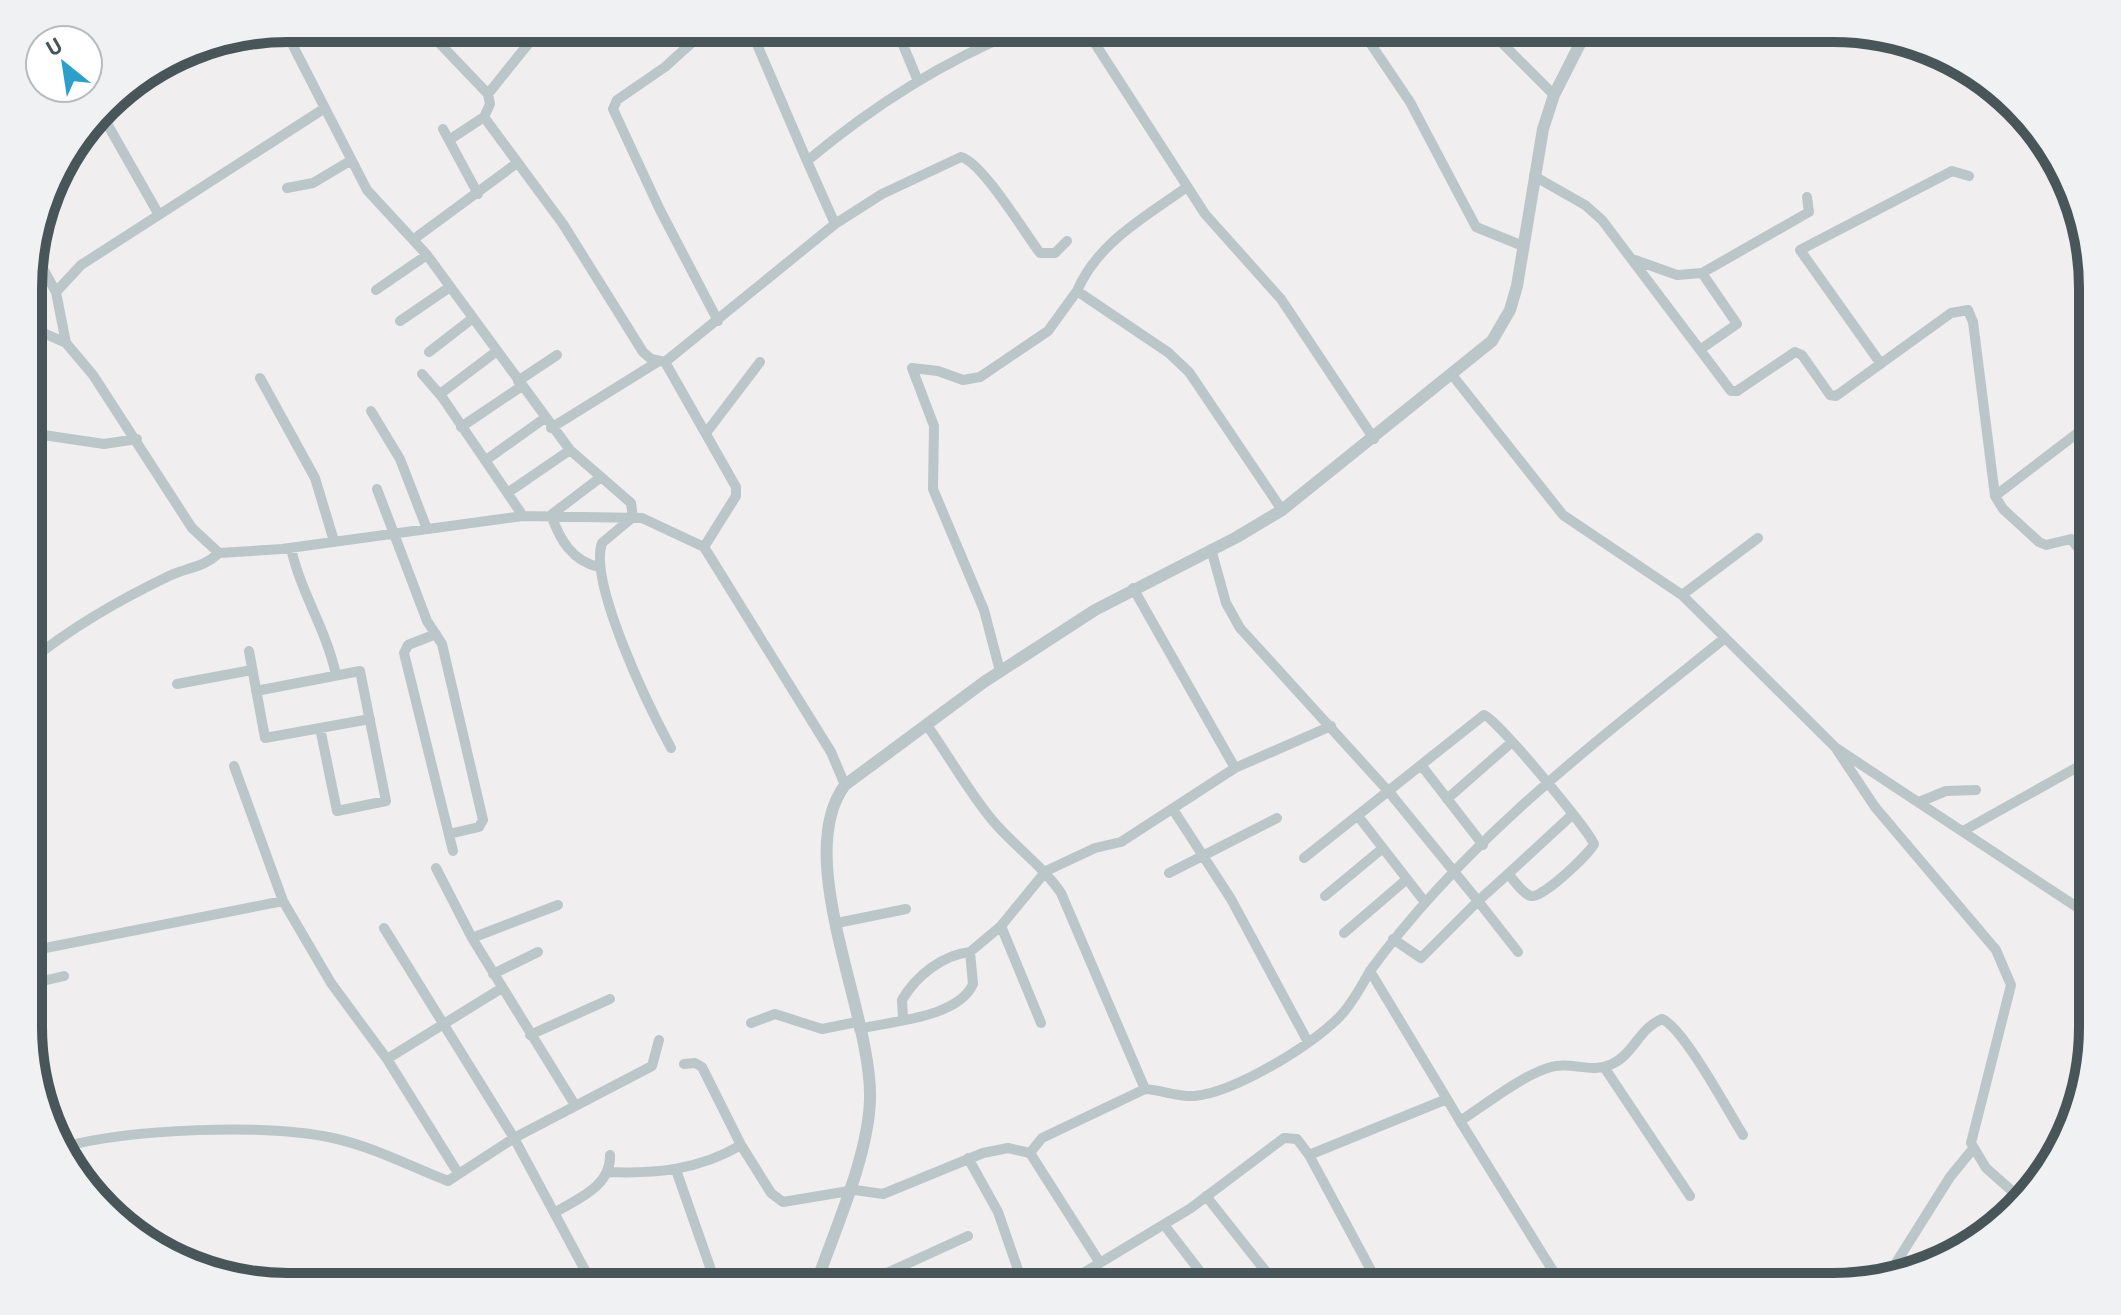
<svg xmlns="http://www.w3.org/2000/svg" width="2121" height="1315" font-family="Barlow,sans-serif">
	<rect width="100%" height="100%" fill="#f0eeee"/>
	<g fill="none" stroke-linecap="round" stroke-linejoin="round">
		<path stroke="#bbc6c9" stroke-width="10" d="M425 28 488 94 541 28
			M708 28 665 67 617 100 613 109 660 210 718 321
			M750 28 807 161
			M896 28 918 81
			M1085 28 1205 214 1281 299 1374 439
			M1360 28 1410 102 1476 227 1523 246
			M1487 28 1554 95
			M161 65 202 53 289 38 367 190 427 255 570 450 631 503 633 517 602 543C588 583 650 709 671 748
			M488 94 490 104 484 117 563 224 643 352 651 359 665 362
			M101 113 159 215
			M443 129 478 194
			M449 140 484 117
			M1534 176 1585 205 1602 220 1731 391H1737L1795 352 1802 355 1830 395 1836 396 1951 313 1968 310 1973 322 1995 496 2003 509 2039 542 2046 545 2071 539 2092 565
			M1187 187C1145 217 1098 242 1077 291L1169 353 1189 372 1282 510
			M287 188 313 183 350 161
			M835 224 882 194 961 157C982 162 1024 232 1040 253H1055L1067 241
			M414 239 517 163
			M32 249 56 292 66 343
			M1635 260 1677 275 1702 273 1809 212 1807 197
			M376 290 427 255
			M56 292 81 265 325 108
			M400 321 450 287
			M30 327 66 343 93 375 192 528 219 553 282 549 523 516 642 518 704 547 831 752 845 785
			M1701 349 1737 324 1702 273
			M429 352 473 318
			M1881 364 1800 250 1952 171 1969 176
			M422 374 442 397 523 516
			M1453 376 1563 515 1682 595 1836 748 2092 917
			M260 378 315 478 334 541
			M518 381 557 355
			M440 394 497 351
			M371 411 400 459 427 529
			M461 427 522 386
			M551 428 659 361
			M30 433 104 444 137 439
			M706 433 760 362
			M486 460 545 418
			M377 489 427 621 442 644 483 820 479 827 449 834
			M509 492 570 450
			M1995 496 2092 422
			M704 547 736 496V487L665 362 835 224 807 161C873 106 946 59 1026 28
			M291 548C301 594 326 628 336 675
			M1211 549 1226 603 1240 628 1389 792 1478 901 1508 874
			M599 567C572 561 560 540 551 515L601 477
			M1133 588 1235 768
			M1682 595 1758 538
			M436 634 408 645 404 653 453 851
			M249 651 265 738 370 719
			M30 661C72 627 121 599 169 576 188 567 203 568 219 553
			M1000 671 984 610 933 489 934 426 912 368 938 371 963 380 980 377 1048 331 1077 291
			M177 684 252 670
			M256 691 360 671 386 801 337 811 320 728
			M926 724C949 756 968 791 993 821 1015 847 1042 865 1061 893L1145 1089C1162 1090 1177 1097 1194 1096 1234 1093 1317 1043 1343 1013 1354 1000 1362 985 1370 971
			M1837 750 1875 807 1996 950 2011 985 1971 1143 1986 1168 2020 1198
			M234 766 283 901
			M1447 799 1512 742
			M1919 802 1946 791 1976 790
			M1174 811 1231 899 1308 1042
			M1358 816 1424 901
			M1963 831 2092 759
			M1483 845 1421 765 1484 715C1496 718 1587 828 1594 844 1589 854 1542 899 1531 896 1523 894 1514 880 1508 874L1573 814
			M1304 858 1421 765
			M436 868 472 938
			M1169 873 1277 818
			M1325 896 1383 848
			M558 905 472 938 575 1105
			M837 923 906 909
			M1001 926 1041 1023
			M384 928 514 1138 594 1287
			M1344 933 1407 879
			M1393 939 1421 958 1478 901 1518 952
			M30 951 283 901 331 983 387 1059 502 988
			M493 974 538 952
			M30 984 64 976
			M903 1018 902 1000C916 976 942 955 970 952
			M751 1023 775 1014 822 1029 857 1022
			M859 1029C891 1021 958 1018 973 984L970 952 1001 926 1046 871 1095 848 1121 842 1235 768 1331 726
			M530 1035 610 999
			M387 1059 458 1173
			M684 1064 695 1063 702 1067 741 1145
			M1604 1067 1690 1196
			M1447 1099 1370 971C1466 839 1598 740 1725 638
			M1460 1121 1563 1287
			M63 1147C130 1129 265 1123 333 1138 374 1147 409 1166 448 1181L514 1138 652 1066 659 1040
			M1030 1153 1042 1138 1145 1089
			M1309 1155 1380 1287
			M968 1158 998 1212 1024 1287
			M676 1170 717 1287
			M607 1172C655 1174 699 1170 741 1145L771 1193 783 1202 855 1190 883 1194 983 1153 1008 1148 1030 1153 1100 1263
			M1206 1196 1278 1287
			M556 1212C579 1198 611 1186 610 1155
			M1165 1226 1212 1287
			M1889 1274 1950 1177 1972 1150
			M827 1287 889 1272 968 1236
			M1060 1287 1191 1208 1284 1138 1297 1139 1309 1155 1447 1099 1460 1121C1485 1105 1524 1074 1551 1067 1572 1061 1590 1074 1612 1064 1634 1054 1639 1028 1662 1019 1683 1027 1728 1111 1743 1135"/>
		<path stroke="#bbc6c9" stroke-width="12" d="M815 1287C834 1231 868 1158 870 1100 873 1014 791 857 845 785L984 682 1095 610 1237 537 1282 510 1492 341 1510 310 1517 286 1543 129 1554 95 1588 28"/>
	</g>
	<path d="M0 0H2121V1315H0ZM288 42H1833A246 246 0 0 1 2079 288V1027A246 246 0 0 1 1833 1273H288A246 246 0 0 1 42 1027V288A246 246 0 0 1 288 42Z" fill="#f0f1f2" fill-rule="evenodd"/>
	<path fill="none" stroke="#485659" stroke-width="10" d="M288 42H1833A246 246 0 0 1 2079 288V1027A246 246 0 0 1 1833 1273H288A246 246 0 0 1 42 1027V288A246 246 0 0 1 288 42Z"/>
	<g transform="translate(64 64) rotate(330)"><circle r="38" fill="#ffffff" stroke="#b6bbbd" stroke-width="2"/>
	<path d="M0-6L14 30L0 20L-14 30Z" fill="#2e9fca"/>
	<text y="-12" font-size="22" font-weight="bold" text-anchor="middle" fill="#485659">U</text>
	</g>
</svg>
